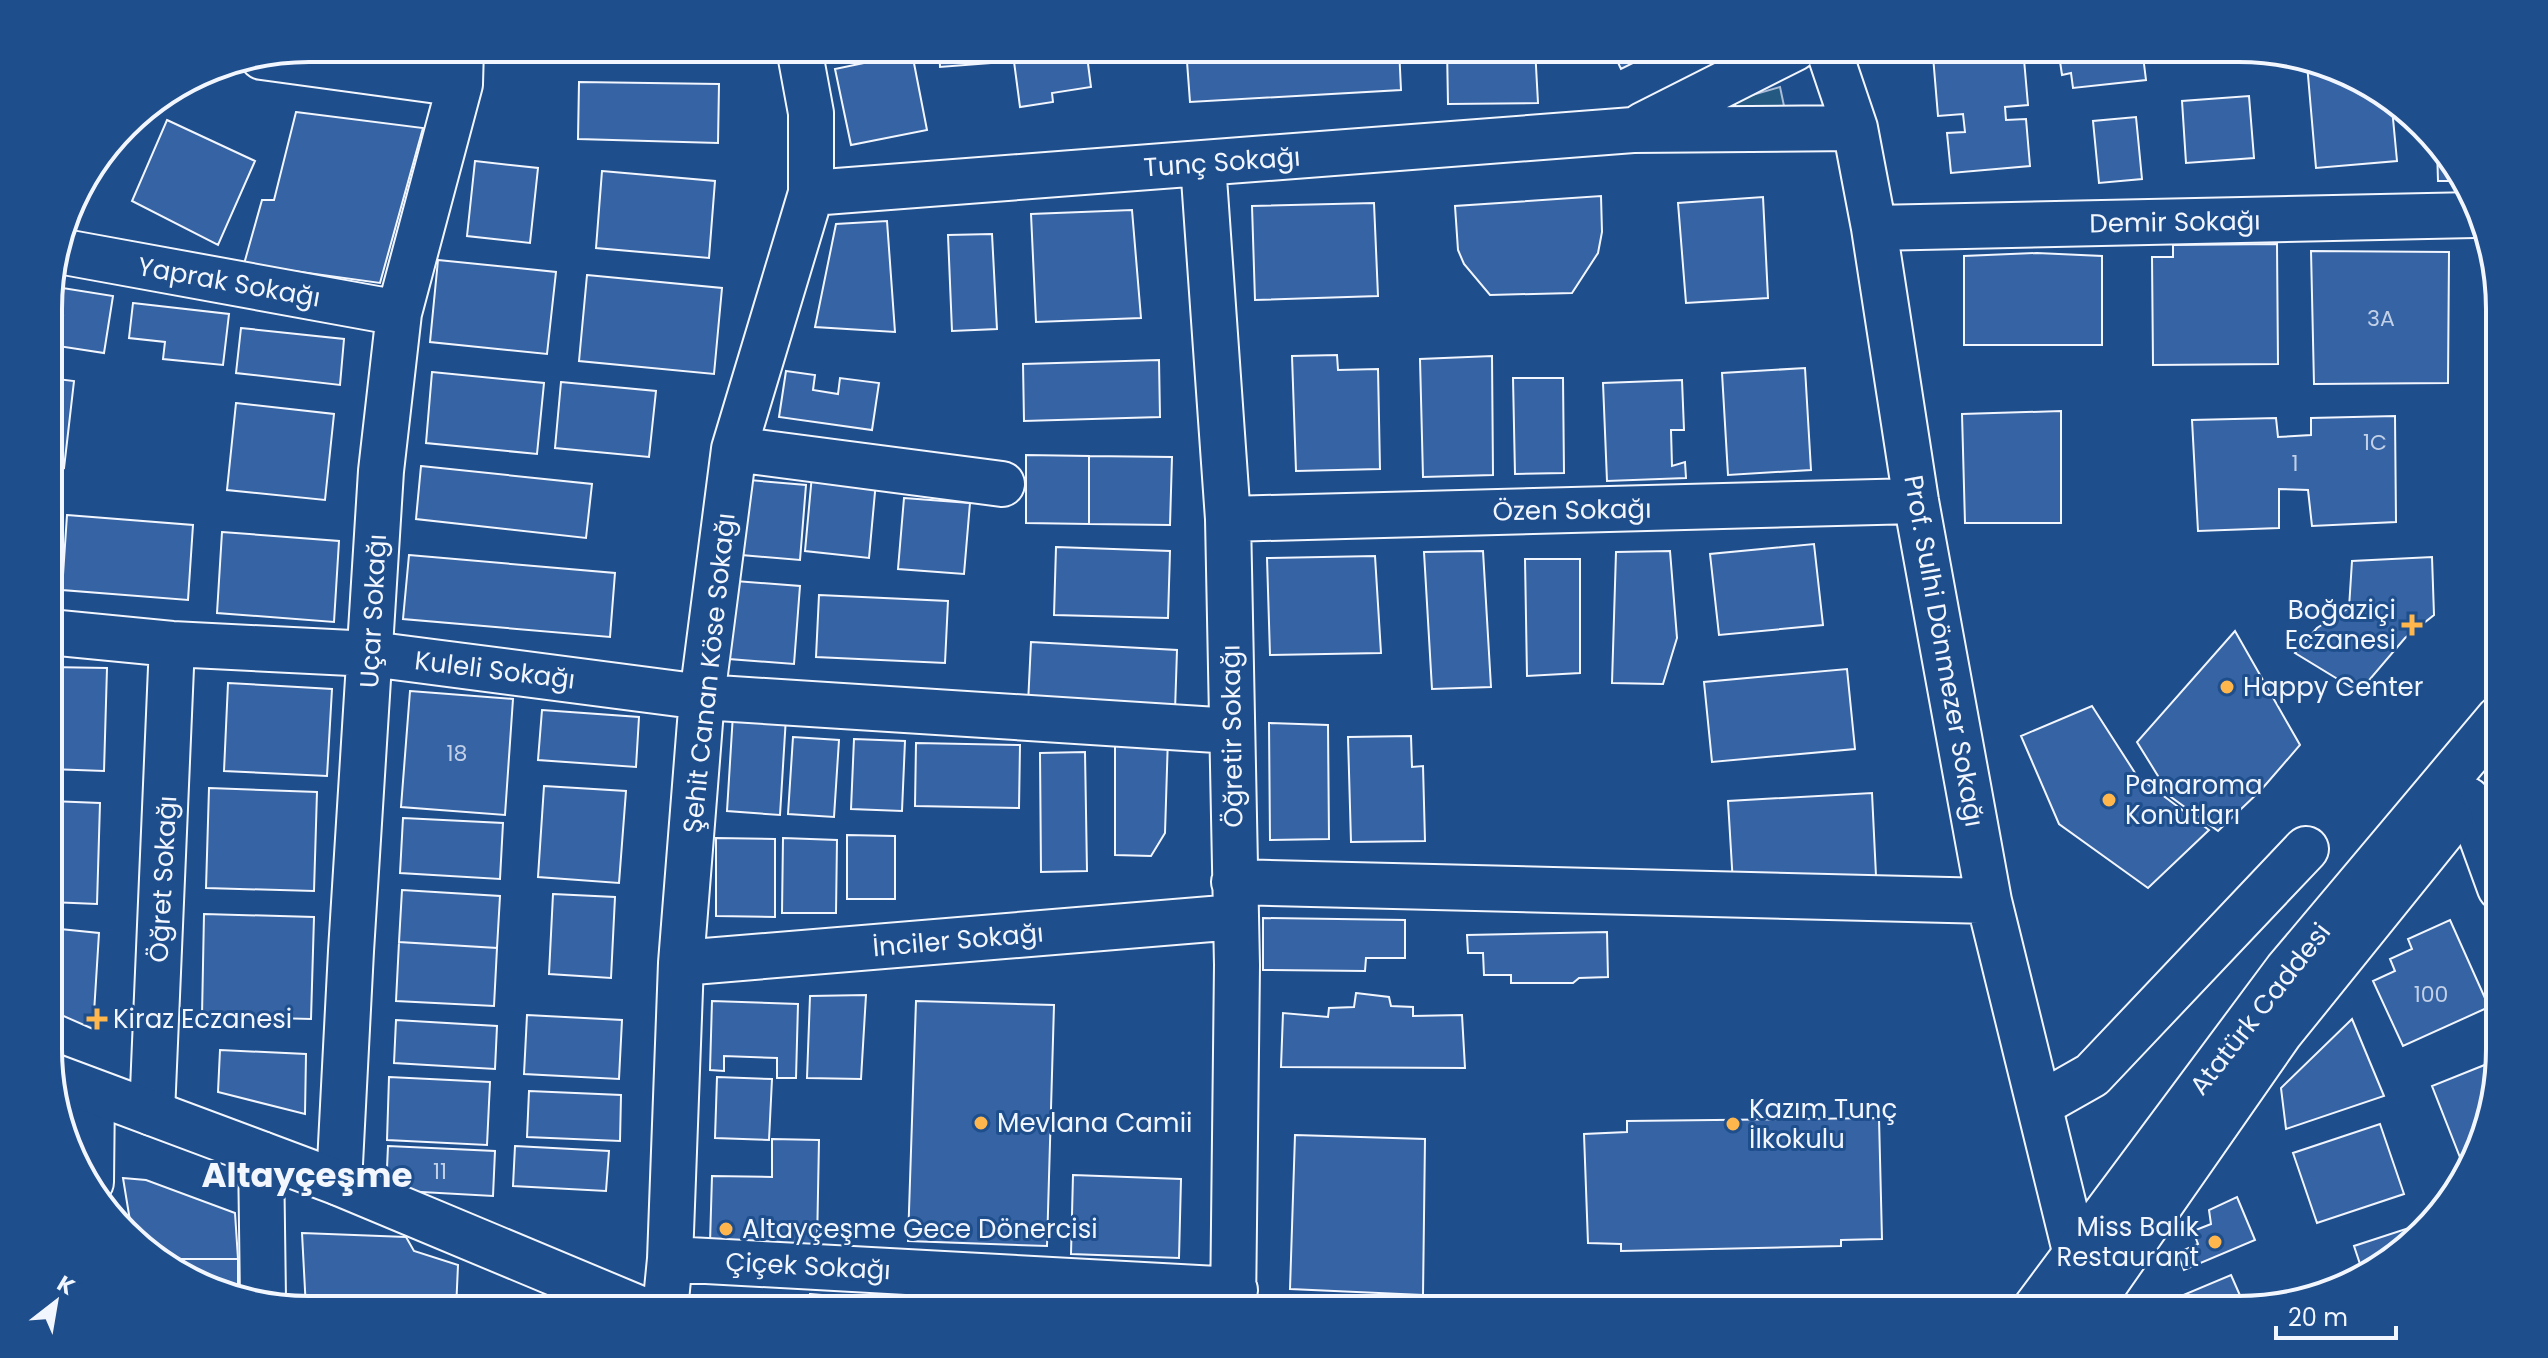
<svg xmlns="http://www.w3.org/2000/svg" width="2548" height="1358" font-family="Poppins,sans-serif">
	<rect width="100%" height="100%" fill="#1f4e8c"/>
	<path fill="#245a82" stroke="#a8bbd7" stroke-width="2" d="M1780 87 1787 120 1707 108Z"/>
	<path fill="#3563a3" stroke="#f2f6ff" stroke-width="2" d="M545 48H690V57L545 54Z
		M939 48H1001L1003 62 940 67Z
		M1041 48H1086L1091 87 1052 93 1053 102 1020 107 1013 54 1041 50Z
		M1186 48H1399L1401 90 1190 102Z
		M1447 48H1535L1538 103 1448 104Z
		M1611 48H1663L1621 69Z
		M2023 48 2028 105 2005 107 2006 120 2026 119 2030 166 1951 173 1947 133 1965 132 1963 114 1938 116 1933 56Z
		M2058 48H2142L2146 80 2073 88 2071 73 2062 75Z
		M2183 48H2239L2247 50 2184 59Z
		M912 53 927 130 851 145 835 69Z
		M2307 64 2355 75 2392 108 2397 161 2316 168Z
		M579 82 719 84 718 143 578 139Z
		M2249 96 2254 158 2186 163 2182 101Z
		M296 112 423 128 380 283 244 264 262 200H274Z
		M2136 117 2142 179 2099 183 2093 121Z
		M167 120 255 161 218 245 132 201Z
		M2437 147 2456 164 2463 181H2438Z
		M475 161 538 168 530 243 467 236Z
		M602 171 715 181 709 258 596 248Z
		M1601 196 1602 232 1598 253 1572 293 1490 295 1464 264 1458 250 1455 206Z
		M1763 197 1768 298 1686 303 1678 203Z
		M1374 203 1378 296 1255 300 1252 206Z
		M1132 210 1141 318 1036 322 1031 214Z
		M887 221 895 332 815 327 836 224Z
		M992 234 997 329 952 331 948 235Z
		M2277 244 2278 364 2153 365 2152 257H2173V245Z
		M2311 251 2449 252 2448 383 2314 384Z
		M2037 253 2102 256V345H1964V256Z
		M438 260 556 272 547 354 430 342Z
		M587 275 722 288 714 374 579 361Z
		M50 286 113 296 104 353 58 346 63 316 49 313Z
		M133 303 229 314 223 365 163 359 165 342 129 338Z
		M241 328 344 339 340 385 236 373Z
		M1337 355 1338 370 1378 369 1380 469 1296 471 1292 356Z
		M1492 356 1493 475 1423 477 1420 359Z
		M1159 360 1160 417 1024 421 1023 364Z
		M1805 368 1811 470 1728 475 1722 373Z
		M786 371 815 375 813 390 838 394 840 378 879 383 872 430 779 417Z
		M432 372 544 383 537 454 426 443Z
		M49 378 74 381 64 468 49 466Z
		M1513 378H1563L1564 473 1515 474Z
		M1682 380 1684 430H1671L1672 466 1685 462 1686 478 1607 481 1603 383Z
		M561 382 656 391 649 457 555 448Z
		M236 403 334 414 325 500 227 490Z
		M2061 411V523H1965L1962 414Z
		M2395 416 2396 522 2312 526 2308 490 2279 489V528L2198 531 2192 420 2276 418 2278 437 2311 435V418Z
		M1026 455 1089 456V524L1026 523Z
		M1089 456 1172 457 1170 525 1089 524Z
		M421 466 592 484 586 538 416 519Z
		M812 475 876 481 869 558 805 551Z
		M737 479 806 485 800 560 730 554Z
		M904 498 970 503 964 574 898 569Z
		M67 515 193 525 188 600 62 590Z
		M222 532 339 541 334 622 217 613Z
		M1814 544 1823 625 1719 635 1710 554Z
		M1056 547 1170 551 1168 618 1054 615Z
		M1483 551 1491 687 1432 689 1424 552Z
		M1670 551 1677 638 1663 684 1612 683 1616 552Z
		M409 555 615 573 610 637 403 619Z
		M1375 556 1381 653 1270 655 1267 558Z
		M2432 557 2434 615 2405 638 2359 692 2295 653 2317 628 2349 608 2352 561Z
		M1525 559H1580V673L1527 676Z
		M735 581 800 586 794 664 729 659Z
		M819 595 948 601 945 663 816 657Z
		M2235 631 2300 745 2261 790 2218 831 2171 797 2137 742Z
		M1031 642 1177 650 1175 711 1028 704Z
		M49 667 107 668 104 771 50 769Z
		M1847 669 1855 749 1712 762 1704 682Z
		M228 683 332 689 327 776 224 771Z
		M410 691 513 699 505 815 401 807Z
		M2092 706 2137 776 2209 830 2148 888 2059 824 2021 736Z
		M542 710 639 717 636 767 538 760Z
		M733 714 786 717 780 815 727 811Z
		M1269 723 1328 725 1329 839 1270 840Z
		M1411 736 1412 767 1423 766 1425 841 1351 842 1348 737Z
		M793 737 839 740 834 817 788 814Z
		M1168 737 1165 833 1151 856 1115 855V739Z
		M854 739 905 741 902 811 851 809Z
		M916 743 1020 745 1019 808 915 806Z
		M1085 752 1087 871 1041 872 1040 753Z
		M544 786 626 791 619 883 538 877Z
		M209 788 317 792 314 891 206 888Z
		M1872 793 1876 876 1733 884 1728 801Z
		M50 801 100 803 97 904 50 902Z
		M403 818 503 823 500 879 400 873Z
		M847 835 895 836V899H847Z
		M716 838 775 839V917L716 916Z
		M783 838 837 840 836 913H782Z
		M402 890 500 896 497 948 399 942Z
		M553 894 615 897 611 978 549 974Z
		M204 914 314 917 311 1019 202 1016Z
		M1263 918 1405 920V958H1366L1365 971 1263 970Z
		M2450 920 2489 1007 2403 1046 2373 981 2395 971 2390 959 2412 949 2408 939Z
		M50 928 99 933 93 1029 50 1010Z
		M1607 932 1608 977 1579 978 1573 983H1511V975H1484L1483 953H1468L1467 935Z
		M399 942 497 948 494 1006 396 1001Z
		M1356 993 1389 997 1391 1006 1413 1007V1016L1462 1015 1465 1068 1281 1067 1283 1013 1328 1017 1329 1008 1354 1007Z
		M866 995 861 1079 807 1078 810 996Z
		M712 1001 798 1004 796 1078H777V1058L724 1056V1071L710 1070Z
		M916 1001 1054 1005 1047 1246 908 1241Z
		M527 1015 622 1020 619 1079 524 1074Z
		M2352 1019 2384 1096 2286 1129 2281 1088Z
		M396 1020 497 1026 495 1069 394 1063Z
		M220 1050 306 1054 305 1114 218 1092Z
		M2497 1060 2473 1165 2465 1170 2432 1086Z
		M389 1077 490 1082 487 1145 387 1140Z
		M717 1077 772 1079 769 1140 715 1138Z
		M529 1091 621 1095 620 1141 527 1137Z
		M1879 1118 1882 1239 1841 1240V1246L1621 1251V1244L1588 1243 1584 1134 1627 1132V1121Z
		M2380 1124 2404 1194 2317 1223 2293 1153Z
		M1295 1135 1425 1139 1423 1295 1290 1289Z
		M772 1139 819 1140 817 1245 710 1243 712 1176 772 1177Z
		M388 1146 495 1151 493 1196 386 1190Z
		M515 1146 609 1151 606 1191 513 1186Z
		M1073 1175 1181 1179 1179 1258 1071 1254Z
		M123 1178 146 1180 235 1213 238 1259H164L132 1233Z
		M2237 1197 2255 1240 2184 1270 2177 1253 2198 1244 2193 1231 2211 1224 2209 1210Z
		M2421 1224 2384 1266 2363 1273 2354 1246Z
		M302 1233 406 1237 414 1251 458 1265 456 1310 306 1309Z
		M164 1259H238V1293L193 1283Z
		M2231 1275 2246 1309H2172L2169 1301Z
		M810 1294 993 1309 810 1310Z
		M1136 1302 1193 1305V1310H1135Z"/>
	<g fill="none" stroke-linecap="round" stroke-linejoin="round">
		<defs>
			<path id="minor" d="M1828 48 1855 128 1874 228 1916 501 1989 901 2075 1251
				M262 57 460 84
				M1643 125 1795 48
				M1203 164 1228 519 1237 965 1233 1310
				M811 193 1633 130 1855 128
				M1874 228 2475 215
				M59 251 399 313
				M734 449 1002 484
				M1228 519 1916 501
				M49 632 172 644 371 654 702 697 1232 731
				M2468 800 2500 888
				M1234 882 1989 901
				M681 963 1235 917
				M2039 1105 2092 1075 2306 849
				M152 1113 172 644
				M261 1154 263 1299
				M91 1182 92 1092
				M339 1183 351 951 381 471 399 313 460 84 461 48
				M670 1259 1235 1290
				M665 1310 670 1259 681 963 702 697 734 449 811 193V113L799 48"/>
			<path id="major" d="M50 1075 339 1183 643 1310
				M2034 1310 2287 970 2499 718
				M2087 1310 2280 1033 2451 821"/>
		</defs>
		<use href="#minor" stroke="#f2f6ff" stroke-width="48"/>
		<use href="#major" stroke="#f2f6ff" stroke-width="48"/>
		<use href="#minor" stroke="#1f4e8c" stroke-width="44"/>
		<use href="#major" stroke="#1f4e8c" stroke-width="44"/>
	</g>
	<g fill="#ffb74d" stroke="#1f4e8c" stroke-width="3">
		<path d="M2408 613h8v8h8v8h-8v8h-8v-8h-8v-8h8z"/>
		<circle cx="2227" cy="687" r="8"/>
		<circle cx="2109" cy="800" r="8"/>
		<path d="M93 1007h8v8h8v8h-8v8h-8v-8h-8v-8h8z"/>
		<circle cx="981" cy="1123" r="8"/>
		<circle cx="1733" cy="1124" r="8"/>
		<circle cx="726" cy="1229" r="8"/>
		<circle cx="2215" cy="1242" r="8"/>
	</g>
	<g text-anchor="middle" stroke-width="6" stroke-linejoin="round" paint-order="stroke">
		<g font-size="22" fill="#c3d1e8">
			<text x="2381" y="326">3A</text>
			<text x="2375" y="450">1C</text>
			<text x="2295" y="471">1</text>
			<text x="457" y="761">18</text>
			<text x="2431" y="1002">100</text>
			<text x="440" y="1179">11</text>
		</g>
		<g font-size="26" fill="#f2f6ff" stroke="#1f4e8c">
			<text transform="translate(1222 162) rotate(-4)" y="9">Tunç Sokağı</text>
			<text transform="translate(2175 222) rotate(-1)" y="9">Demir Sokağı</text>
			<text transform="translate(229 282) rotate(10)" y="9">Yaprak Sokağı</text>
			<text transform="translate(1572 510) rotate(-1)" y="9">Özen Sokağı</text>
			<text transform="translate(373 611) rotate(-87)" y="9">Uçar Sokağı</text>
			<text transform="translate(1944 651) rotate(80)" y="9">Prof. Sulhi Dönmezer Sokağı</text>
			<text transform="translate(495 670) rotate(7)" y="9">Kuleli Sokağı</text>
			<text transform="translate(709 673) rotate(-84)" y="9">Şehit Canan Köse Sokağı</text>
			<text transform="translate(1232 736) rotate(-91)" y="9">Öğretir Sokağı</text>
			<text transform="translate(163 879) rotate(-87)" y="9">Öğret Sokağı</text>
			<text transform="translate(958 940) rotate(-5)" y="9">İnciler Sokağı</text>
			<text transform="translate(2260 1009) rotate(-52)" y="9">Atatürk Caddesi</text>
			<text transform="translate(808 1266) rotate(3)" y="9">Çiçek Sokağı</text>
		</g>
		<g font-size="26" fill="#f2f6ff" stroke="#1f4e8c" text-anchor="start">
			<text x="2396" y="619" text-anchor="end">Boğaziçi<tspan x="2396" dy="30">Eczanesi</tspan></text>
			<text x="2243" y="696">Happy Center</text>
			<text x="2125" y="794">Panaroma<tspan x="2125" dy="30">Konutları</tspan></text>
			<text x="113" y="1028">Kiraz Eczanesi</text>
			<text x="1749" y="1118">Kazım Tunç<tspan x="1749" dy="30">İlkokulu</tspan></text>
			<text x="997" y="1132">Mevlana Camii</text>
			<text x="2199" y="1236" text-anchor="end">Miss Balık<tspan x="2199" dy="30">Restaurant</tspan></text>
			<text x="742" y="1238">Altayçeşme Gece Dönercisi</text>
		</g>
		<g font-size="34" font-weight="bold" fill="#f2f6ff" stroke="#1f4e8c">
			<text x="307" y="1187">Altayçeşme</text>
		</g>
	</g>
	<path d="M0 0H2548V1358H0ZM309 62H2239A247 247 0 0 1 2486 309V1049A247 247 0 0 1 2239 1296H309A247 247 0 0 1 62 1049V309A247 247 0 0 1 309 62Z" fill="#1f4e8c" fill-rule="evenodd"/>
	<path fill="none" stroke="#f2f6ff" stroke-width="4" d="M309 62H2239A247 247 0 0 1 2486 309V1049A247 247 0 0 1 2239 1296H309A247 247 0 0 1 62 1049V309A247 247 0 0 1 309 62Z"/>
	<g transform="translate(56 1302) rotate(31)" stroke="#1f4e8c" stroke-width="6" paint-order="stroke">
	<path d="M0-6L14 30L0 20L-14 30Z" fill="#f2f6ff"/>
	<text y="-12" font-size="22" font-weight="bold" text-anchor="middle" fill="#f2f6ff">K</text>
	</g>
	<path d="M2276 1326v12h120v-12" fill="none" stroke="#f2f6ff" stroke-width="4"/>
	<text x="2288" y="1326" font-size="24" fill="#f2f6ff" stroke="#1f4e8c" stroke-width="6" paint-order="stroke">20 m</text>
</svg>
